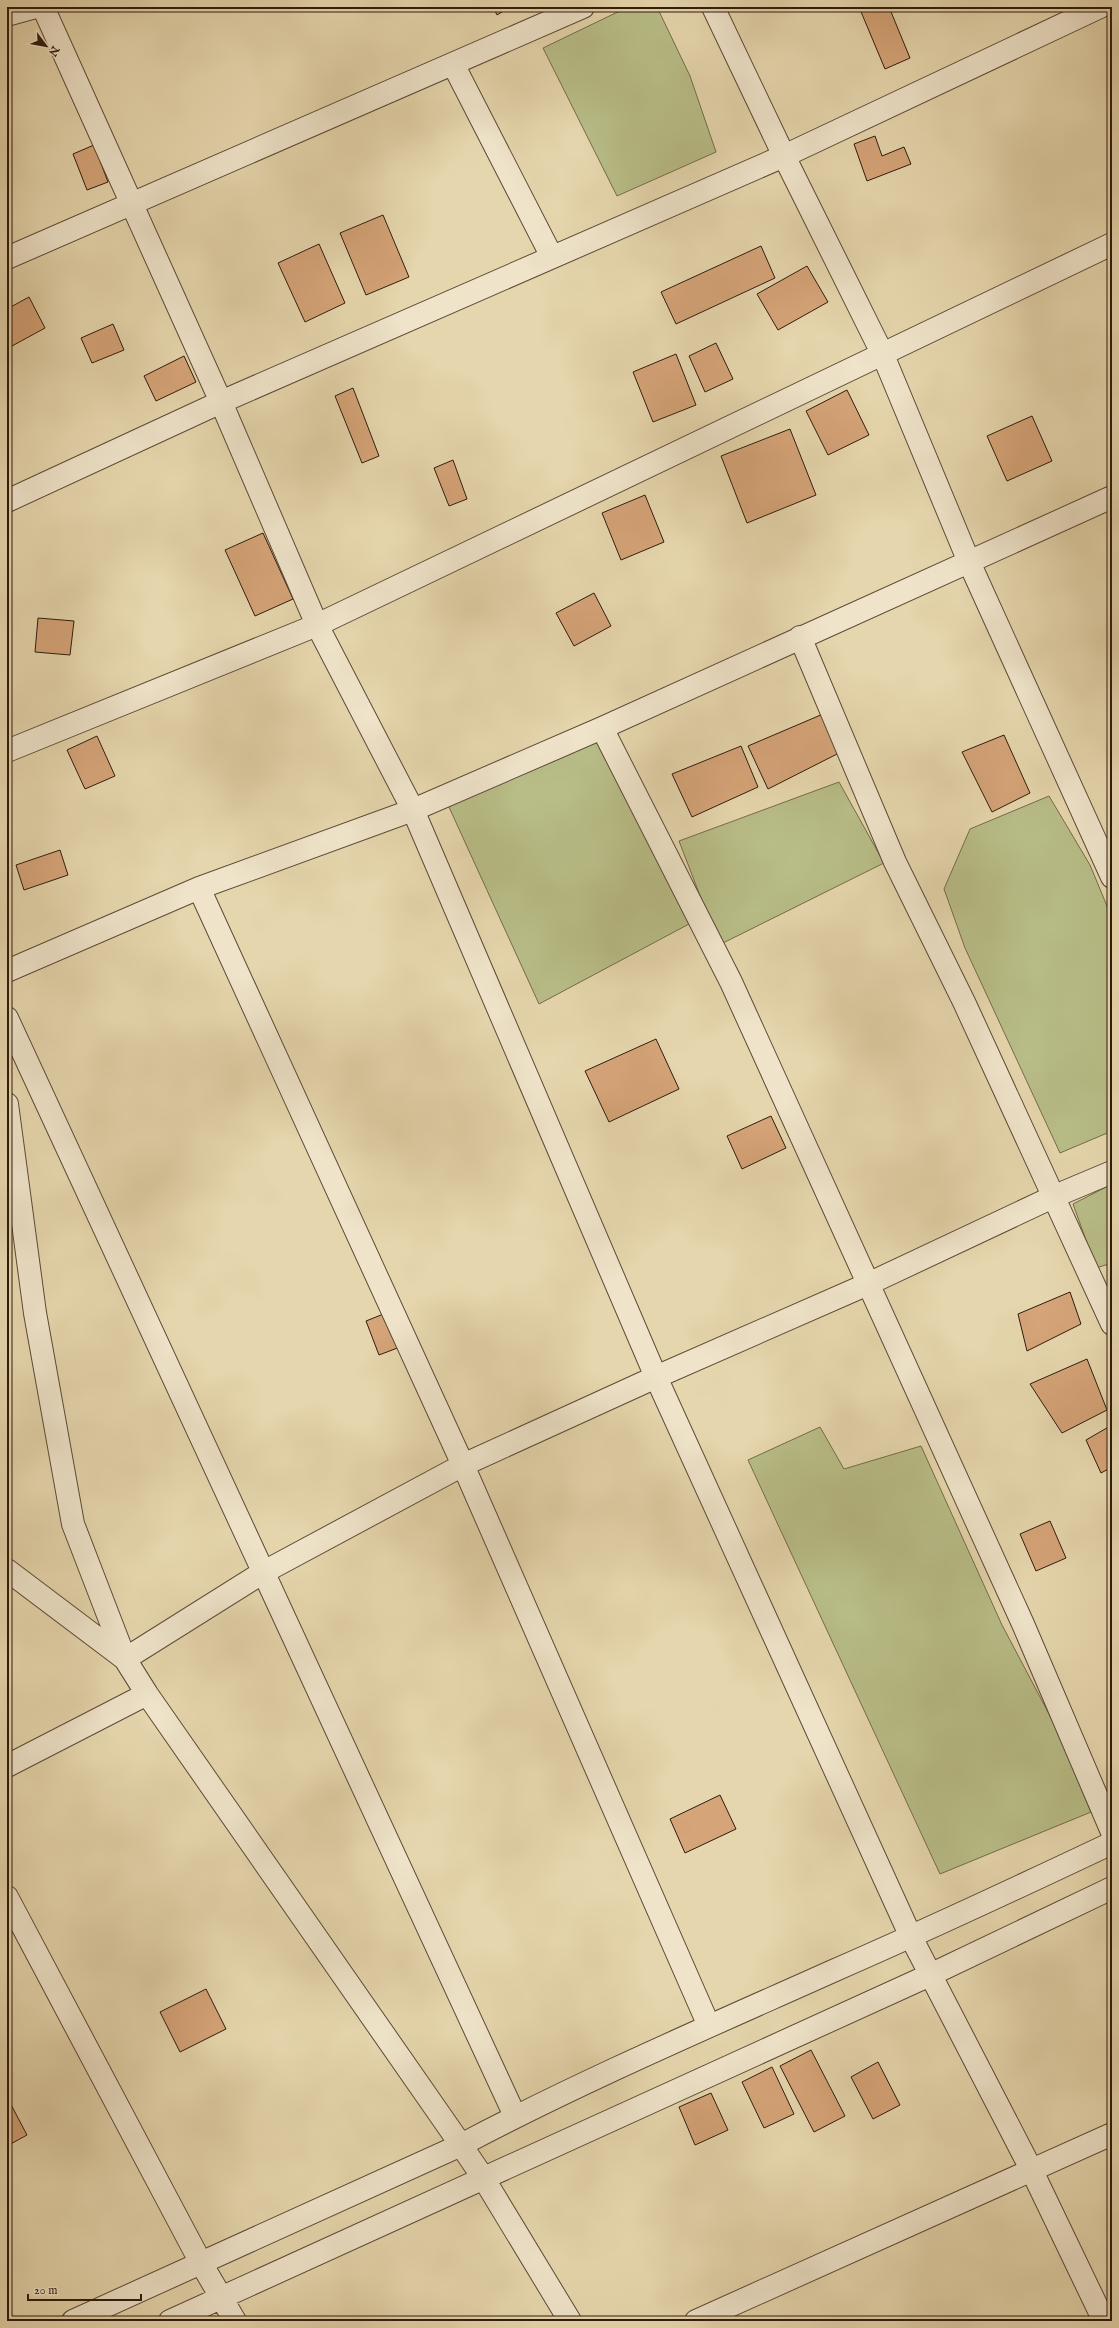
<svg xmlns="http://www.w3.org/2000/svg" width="1119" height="2328" font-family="'IM FELL English',serif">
	<rect width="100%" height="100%" fill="#e6d6ad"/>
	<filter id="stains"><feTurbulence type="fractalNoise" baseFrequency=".005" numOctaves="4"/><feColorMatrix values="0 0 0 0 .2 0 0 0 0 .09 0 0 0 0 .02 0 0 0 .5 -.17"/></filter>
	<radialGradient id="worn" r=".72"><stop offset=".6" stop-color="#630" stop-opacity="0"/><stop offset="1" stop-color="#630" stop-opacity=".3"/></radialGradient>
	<path fill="#b8bd87" stroke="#746c4a" d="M628 7H657L690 76 716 152 617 196 543 48Z
		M598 732 689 924 539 1004 443 794Z
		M839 782 884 863 719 945 679 841Z
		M1049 796 1090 865 1112 918V1131L1060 1153 965 948 944 889 970 829Z
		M1112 1184V1263L1096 1268 1073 1204Z
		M820 1427 844 1469 921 1446 1002 1625 1058 1731 1091 1812 940 1874 748 1460Z"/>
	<path fill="#d5a478" stroke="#2f1b0e" d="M493 7H510L497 15Z
		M859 7H889L910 58 885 69Z
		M875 136 882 156 904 147 911 164 867 181 854 144Z
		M94 145 108 182 87 190 73 154Z
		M383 215 409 277 366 295 340 233Z
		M319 244 345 303 305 322 278 263Z
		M761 246 775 278 676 324 661 292Z
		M807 266 828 302 778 330 757 294Z
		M29 297 45 328 12 346 7 335V309Z
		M113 324 124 350 92 363 81 338Z
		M716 343 733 379 705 392 689 356Z
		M676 354 696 405 653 422 633 372Z
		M184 356 196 382 156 401 144 376Z
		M353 388 379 456 362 463 335 396Z
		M847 390 869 435 828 455 806 411Z
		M1032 416 1052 461 1007 481 987 436Z
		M790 429 816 495 747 523 721 456Z
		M453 460 467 499 449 506 434 468Z
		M645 495 664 542 621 560 602 513Z
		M263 533 293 599 255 616 225 550Z
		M594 593 611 626 574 646 556 613Z
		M38 618 74 621 70 655 35 652Z
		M823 714 843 751 768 789 748 746Z
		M1004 735 1030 793 992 812 962 752Z
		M97 736 115 776 85 789 67 750Z
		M741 746 758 787 692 817 672 774Z
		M60 850 68 875 24 890 16 865Z
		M656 1039 679 1089 609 1122 585 1071Z
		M771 1116 786 1148 742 1169 727 1136Z
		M1070 1292 1081 1324 1027 1351 1018 1314Z
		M386 1313 400 1347 379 1355 366 1321Z
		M1087 1359 1107 1410 1062 1433 1030 1384Z
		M1112 1425V1467L1101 1473 1086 1440Z
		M1050 1521 1066 1558 1036 1571 1020 1534Z
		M720 1795 736 1829 685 1853 670 1819Z
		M206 1989 226 2029 180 2052 160 2012Z
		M811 2050 845 2116 814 2132 780 2066Z
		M878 2062 900 2105 873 2119 851 2077Z
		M772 2067 794 2114 764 2128 742 2082Z
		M711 2093 728 2130 695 2145 679 2107Z
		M7 2097 27 2135 7 2146Z"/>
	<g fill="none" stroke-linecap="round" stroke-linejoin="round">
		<defs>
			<path id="street" d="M43 7 221 402 317 625 413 810 656 1377 911 1937 1032 2171 1104 2321
				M713 7 784 156 883 355 969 562 1112 877
				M7 15 36 7
				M453 64 552 257
				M7 258 583 7
				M7 501 221 402 784 156 1100 7
				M800 637 895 862 964 1002 1112 1324
				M602 728 731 982 1023 1624 1112 1832
				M7 751 317 625 1112 244
				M199 888 463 1465 709 2026
				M7 971 199 888 413 810 602 728 1112 497
				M7 1018 515 2116
				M7 1104 35 1313 73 1524 125 1659 147 1694 461 2145 484 2179 570 2321
				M7 1570 125 1659 262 1573 463 1465 656 1377 868 1284 1055 1196 1112 1172
				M7 1766 147 1694
				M7 1897 201 2263 235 2321
				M73 2321 461 2145C582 2081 708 2027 833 1971 927 1930 1019 1887 1112 1843
				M170 2321 930 1975 1112 1888
				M696 2321 1112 2134"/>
		</defs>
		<use href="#street" stroke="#5d4a36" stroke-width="24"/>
		<use href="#street" stroke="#efe4ca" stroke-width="22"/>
	</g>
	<rect width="1119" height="2328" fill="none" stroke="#e6d6ad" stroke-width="24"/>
	<rect x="8" y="8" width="1103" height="2312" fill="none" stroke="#2f1b0e" stroke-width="2"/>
	<rect x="12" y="12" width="1095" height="2304" fill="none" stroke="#2f1b0e"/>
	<g transform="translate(46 46) rotate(122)" stroke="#efe4ca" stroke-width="3" paint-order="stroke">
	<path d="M0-3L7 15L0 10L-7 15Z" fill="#2f1b0e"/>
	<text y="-6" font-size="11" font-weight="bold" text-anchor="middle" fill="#2f1b0e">N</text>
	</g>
	<path d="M28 2294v6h113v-6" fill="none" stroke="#2f1b0e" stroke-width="2"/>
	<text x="34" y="2294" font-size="12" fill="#2f1b0e" stroke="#efe4ca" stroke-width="3" paint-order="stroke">20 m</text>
	<rect width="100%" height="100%" filter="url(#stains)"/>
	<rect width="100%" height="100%" fill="url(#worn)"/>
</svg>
